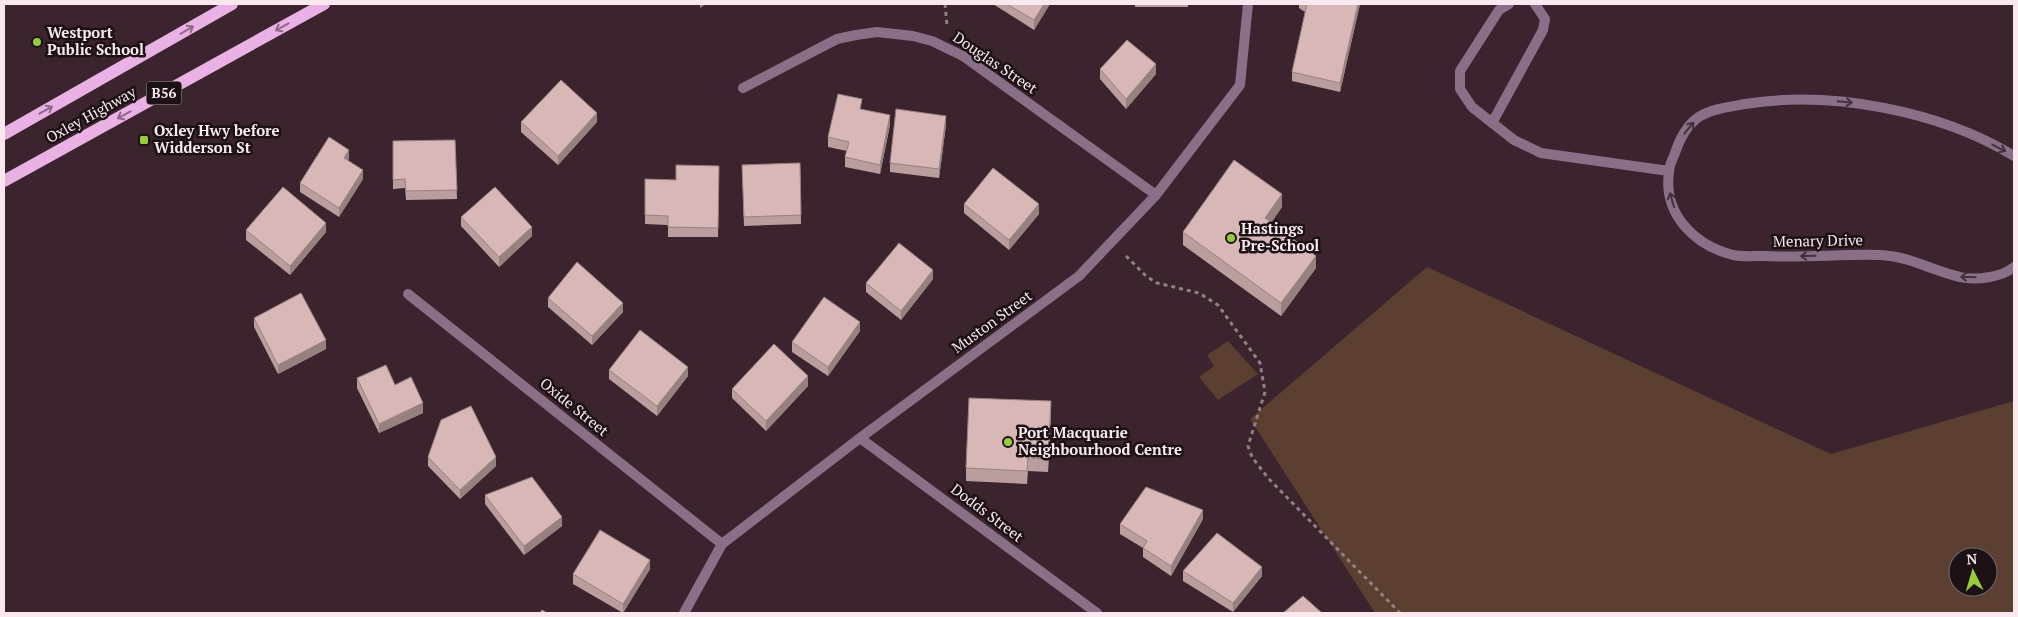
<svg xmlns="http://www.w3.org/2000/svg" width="2018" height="617" font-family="'PT Serif',serif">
	<rect width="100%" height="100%" fill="#3b242d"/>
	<path fill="#5b3f30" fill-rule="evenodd" d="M1427 267 1831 454 2014 401V613H1375L1250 419ZM1958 557H1988V587H1958Z
		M1228 341 1258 374 1218 400 1199 377 1214 366 1207 355Z"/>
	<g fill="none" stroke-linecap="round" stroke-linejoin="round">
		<path stroke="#937f86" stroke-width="3" stroke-dasharray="4 4" stroke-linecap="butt" d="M945 4 947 26
			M1126 256 1146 276 1157 283 1199 293 1218 305 1260 363 1265 392 1248 446 1252 457 1268 478 1400 613"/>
		<path stroke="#8a6f88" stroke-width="10" d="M1509 4 1499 10 1460 71V89L1472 107 1514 140 1541 153 1669 171
			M743 88 837 39 856 35 877 32 913 36 932 41 963 56 1156 195
			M1492 123 1543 30 1545 19 1535 4
			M2014 156C1940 111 1831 90 1745 104 1729 107 1709 109 1696 119 1686 127 1679 141 1675 153 1673 159 1669 165 1669 172 1663 214 1694 245 1733 255 1742 257 1754 256 1764 256 1803 258 1841 254 1880 255 1909 256 1933 271 1960 277 1976 281 2002 277 2014 267
			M408 294 722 544
			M860 438 1097 613
			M684 613 722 544 860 438 1079 276 1156 195 1240 85 1248 4"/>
		<path stroke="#eab1e5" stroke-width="12" d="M4 134 232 4
			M4 181 324 4"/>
	</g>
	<path fill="#ba9e9d" d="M993 4H1050L1034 30Z
		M1135 4H1188V7H1135Z
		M1299 4H1360L1340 92 1292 81V72L1305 12 1299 8Z
		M1100 69 1156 74 1126 109 1100 79Z
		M862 109 890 125 880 174 845 167V157L847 151 828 147V137Z
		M521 122H597L558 165 521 132Z
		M946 125 939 178 890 172V163Z
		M455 140 457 199 406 200 405 188 393 189V141Z
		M349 159 348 160 363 179 339 217 300 192V183Z
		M800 163 801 224 744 226 742 165Z
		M719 166 718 237H668V225L645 224V179L676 180Z
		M964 204 1039 214 1009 250 964 213Z
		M1282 207 1271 223 1316 268 1281 316 1183 245V232Z
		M461 217 532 236 499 267 461 226Z
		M246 230 326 232 290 275 246 240Z
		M933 279 901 320 866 292V283Z
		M548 298 623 312 592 345 548 307Z
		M254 318 326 349 278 374 254 327Z
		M860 331 828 376 792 352V342Z
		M609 370 688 376 657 416 609 379Z
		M357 378 395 385 423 413 379 433 357 388Z
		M808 386 766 431 732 398V389Z
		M1051 414 1048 472 1028 471 1027 484 966 481V468Z
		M428 457 496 466 460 499 428 466Z
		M485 495 562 526 524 555 485 504Z
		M1203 519 1171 576 1143 557V548L1120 534V524Z
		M650 569 623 613 573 584V574Z
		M1183 571 1262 576 1233 612 1183 581Z"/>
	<path fill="#97817f" d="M700 4H706L700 8Z
		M1044 4H1050L1034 30V20Z
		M1358 4H1360L1340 92V83Z
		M1156 64V74L1126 109V99Z
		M597 113V122L558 165V156Z
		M890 115V125L880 174V165Z
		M946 116V125L939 178V169Z
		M349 150V159L344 167V158Z
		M363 170V179L339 217V208Z
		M1282 194V207L1265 231V218Z
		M1039 204V214L1009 250V240Z
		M326 223V232L290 275V266Z
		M532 227V236L499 267V257Z
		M1316 256V268L1281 316V303Z
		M933 270V279L901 320V311Z
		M623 303V312L592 345V336Z
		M860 322V331L828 376V367Z
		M326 340V349L278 374V365Z
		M688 367V376L657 416V406Z
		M808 376V386L766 431V421Z
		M1051 401V414L1048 472V459Z
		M423 403V413L379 433V424Z
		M496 457V466L460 499V490Z
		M1203 510V519L1171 576V566Z
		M562 517V526L524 555V546Z
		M650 560V569L623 613V604Z
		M1262 567V576L1233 612V603Z"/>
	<path fill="#d8b8b6" stroke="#97817f" d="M1007 4H1044L1034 20Z
		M1307 4H1358L1340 83 1292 72Z
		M1127 40 1156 64 1126 99 1100 69Z
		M561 80 597 113 558 156 521 122Z
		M838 94 862 99 860 109 890 115 880 165 845 157 849 142 828 137Z
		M896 109 946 116 939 169 890 163Z
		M329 137 349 150 344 158 363 170 339 208 300 183Z
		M455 140 457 190 406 191 405 179 393 180V141Z
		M1234 160 1282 194 1265 218 1316 256 1281 303 1183 232Z
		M800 163 801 215 744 217 742 165Z
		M676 165 719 166 718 228 668 227V216L645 215V179L676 180Z
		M993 168 1039 204 1009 240 964 204Z
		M283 187 326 223 290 266 246 230Z
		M495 187 532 227 499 257 461 217Z
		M899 243 933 270 901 311 866 283Z
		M577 262 623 303 592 336 548 298Z
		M301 293 326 340 278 365 254 318Z
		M824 297 860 322 828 367 792 342Z
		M640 330 688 367 657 406 609 370Z
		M774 344 808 376 766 421 732 389Z
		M386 365 395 385 411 377 423 403 379 424 357 378Z
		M969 398 1051 401 1048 459 1028 458 1027 471 966 468Z
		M471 406 496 457 460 490 428 457 441 420Z
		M532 477 562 517 524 546 485 495Z
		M1146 487 1203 510 1171 566 1143 548 1147 541 1120 524Z
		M600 530 650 560 623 604 573 574Z
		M1217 533 1262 567 1233 603 1183 571Z
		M1303 596 1322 613H1283Z
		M542 610 547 613H540Z"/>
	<defs><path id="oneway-shaft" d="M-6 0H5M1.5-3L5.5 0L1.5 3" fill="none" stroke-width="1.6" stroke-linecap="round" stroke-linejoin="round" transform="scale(1.25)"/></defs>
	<g stroke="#8d6987">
		<use href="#oneway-shaft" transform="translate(282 27) rotate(151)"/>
		<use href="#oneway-shaft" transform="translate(187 30) rotate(-30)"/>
		<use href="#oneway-shaft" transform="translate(46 110) rotate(-29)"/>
		<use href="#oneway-shaft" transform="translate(124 115) rotate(151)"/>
	</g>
	<g stroke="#42323d">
		<use href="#oneway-shaft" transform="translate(1845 102) rotate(5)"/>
		<use href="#oneway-shaft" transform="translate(1689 128) rotate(-51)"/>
		<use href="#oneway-shaft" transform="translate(1999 148) rotate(27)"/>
		<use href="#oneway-shaft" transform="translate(1672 200) rotate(-106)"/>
		<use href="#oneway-shaft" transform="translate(1808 256) rotate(179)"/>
		<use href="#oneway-shaft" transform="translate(1968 277) rotate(-178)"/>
	</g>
	<g fill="#96cc3a" stroke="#1c1115" stroke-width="2">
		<circle cx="37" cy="42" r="5"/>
		<rect x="139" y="135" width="10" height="10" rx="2.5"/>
		<circle cx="1231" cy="238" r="5"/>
		<circle cx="1008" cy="442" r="5"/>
	</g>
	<g text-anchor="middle" stroke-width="5" stroke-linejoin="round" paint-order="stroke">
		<rect fill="#1c1115" stroke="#b7a8ad" stroke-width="1" x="146.5" y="81.5" width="35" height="23" rx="4"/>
		<g font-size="14" font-weight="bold" fill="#f9e9ee">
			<text x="164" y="98">B56</text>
		</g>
		<g font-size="15" font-weight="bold" fill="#f9e9ee" stroke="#1c1115" text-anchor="start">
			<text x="47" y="38">Westport<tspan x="47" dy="17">Public School</tspan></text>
			<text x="154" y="136">Oxley Hwy before<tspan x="154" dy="17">Widderson St</tspan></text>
			<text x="1241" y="234">Hastings<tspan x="1241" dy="17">Pre-School</tspan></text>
			<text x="1018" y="438">Port Macquarie<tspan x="1018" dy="17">Neighbourhood Centre</tspan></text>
		</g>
		<g font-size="15" fill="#f9e9ee" stroke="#1c1115">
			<text transform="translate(995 63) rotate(34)" y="5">Douglas Street</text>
			<text transform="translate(91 115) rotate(-29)" y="5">Oxley Highway</text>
			<text transform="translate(1818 241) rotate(-1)" y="5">Menary Drive</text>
			<text transform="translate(992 322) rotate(-36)" y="5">Muston Street</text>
			<text transform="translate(574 407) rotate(39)" y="5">Oxide Street</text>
			<text transform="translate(987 513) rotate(37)" y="5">Dodds Street</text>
		</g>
	</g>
	<rect width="2018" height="617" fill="none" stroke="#f9e9ee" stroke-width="10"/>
	<g transform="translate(1973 572) rotate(355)"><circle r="24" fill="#1c1115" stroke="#74676c"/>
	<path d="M0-4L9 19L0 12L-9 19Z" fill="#96cc3a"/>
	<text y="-8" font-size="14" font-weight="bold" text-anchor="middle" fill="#f9e9ee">N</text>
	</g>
</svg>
